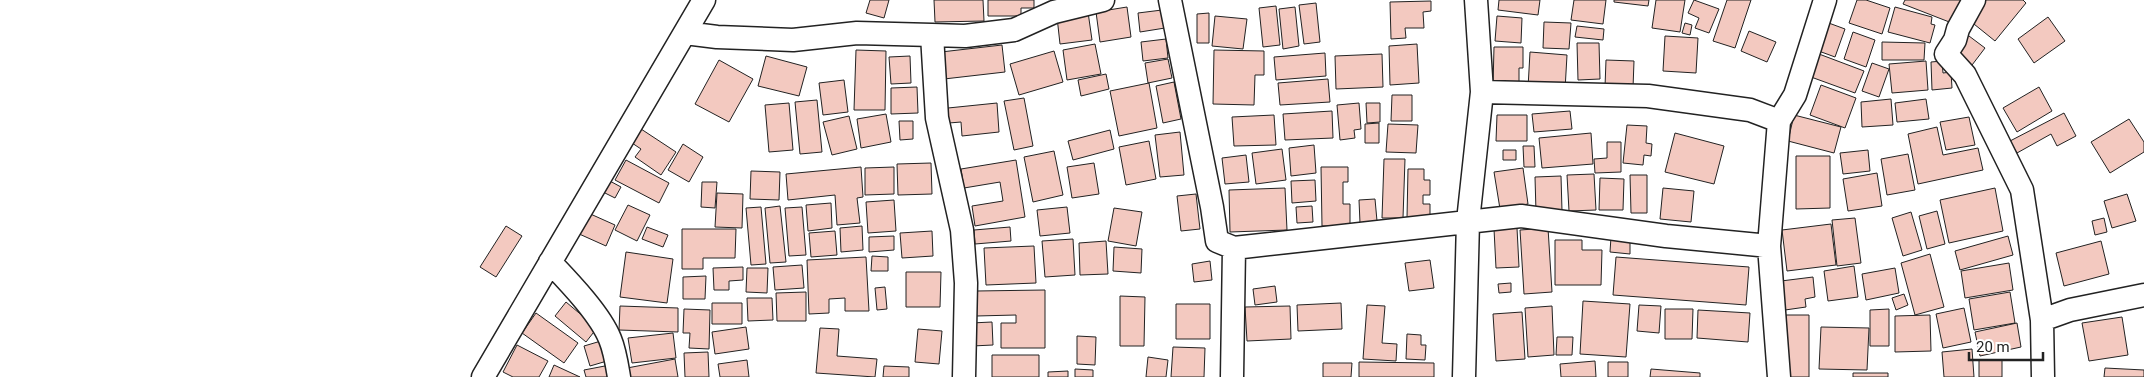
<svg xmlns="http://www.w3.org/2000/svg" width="2144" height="377" font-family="Roboto,sans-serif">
	<rect width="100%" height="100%" fill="#fff"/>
	<path fill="#f3c9c0" stroke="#222" d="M870 0H889L884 18 866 13Z
		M934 0H983L984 21 935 22Z
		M988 0H1034V8H1021V16H988Z
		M1499 0H1540L1538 15 1498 10Z
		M1574 0H1606L1603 24 1571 20Z
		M1614 0H1649L1648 6 1614 2Z
		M1656 0H1685L1680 32 1652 28Z
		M1694 0 1719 9 1709 33 1695 28 1699 18 1688 13Z
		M1727 0H1751L1735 48 1713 41Z
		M1857 0H1866L1890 8 1882 34 1849 23Z
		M1905 0H1967L1957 25 1903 4Z
		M1985 0H2023L2026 3 1995 41 1969 20Z
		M1431 1V11L1423 12 1424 28H1405L1406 38 1391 39 1390 2Z
		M1316 3 1320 42 1304 44 1299 5Z
		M1276 6 1280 45 1263 47 1259 8Z
		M1127 7 1131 37 1100 42 1096 12Z
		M1295 7 1299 46 1283 49 1279 9Z
		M1895 7 1932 17 1931 24 1935 25 1930 43 1888 32Z
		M1162 10 1165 28 1140 32 1138 13Z
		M1088 12 1092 40 1060 44 1057 17Z
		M1209 13V43H1197V14Z
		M1215 16 1247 19 1243 49 1212 46Z
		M1497 16 1522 18 1521 43 1495 41Z
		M2048 17 2065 41 2034 63 2018 39Z
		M1544 22 1571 23 1569 49 1543 48Z
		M1826 22 1845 29 1835 57 1816 50Z
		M1685 23 1692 25 1690 35 1682 33Z
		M1577 26 1604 29 1603 40 1575 37Z
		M1749 31 1776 42 1767 62 1741 51Z
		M1853 32 1875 40 1866 67 1844 59Z
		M1965 33 1985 48 1969 69 1949 53Z
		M1665 36 1698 38 1696 73 1663 71Z
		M1166 39 1168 58 1143 61 1141 42Z
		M1882 42 1925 43 1924 60H1882Z
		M1577 43H1599L1600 79 1578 80Z
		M1095 44 1101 74 1067 80 1063 50Z
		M1417 44 1419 83 1390 85 1389 46Z
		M1002 45 1005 72 944 79 941 52Z
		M1494 47H1523V68H1519V87L1493 86Z
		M856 50 886 51 885 110H854Z
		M1214 50 1264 51V75H1255L1254 105 1213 104Z
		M1054 51 1063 82 1019 95 1010 64Z
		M1530 52 1567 55 1565 90 1528 88Z
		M1325 53 1326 76 1276 80 1274 57Z
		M1382 54 1383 87 1336 89 1335 56Z
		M1819 54 1864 71 1855 93 1811 77Z
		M766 56 807 67 799 96 758 86Z
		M910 56 911 83 891 84 889 57Z
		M1168 59 1172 78 1148 83 1145 63Z
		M719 60 753 79 729 122 695 104Z
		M1606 60 1634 61 1633 88 1605 87Z
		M1926 61 1928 90 1892 93 1889 64Z
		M1942 61 1943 73 1951 72 1952 88 1932 90 1931 62Z
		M1872 63 1889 69 1879 97 1862 91Z
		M1106 74 1109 89 1081 96 1078 80Z
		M1328 79 1330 102 1280 105 1278 83Z
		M844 80 848 112 823 115 819 83Z
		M1174 82 1181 119 1163 123 1156 86Z
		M1149 83 1157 128 1119 136 1110 91Z
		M1821 85 1856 98 1845 128 1810 115Z
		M917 87 918 113 891 114V88Z
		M2039 87 2052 111 2017 132 2003 108Z
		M1392 95H1412V121H1391Z
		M1024 98 1033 146 1014 150 1004 101Z
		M1891 99 1893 125 1862 127 1861 102Z
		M1926 99 1929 119 1897 122 1895 103Z
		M817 100 822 152 800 154 795 102Z
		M789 103 793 150 769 152 765 105Z
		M997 103 999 132 962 136 961 122 949 123 948 108Z
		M1359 103 1361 129 1354 130 1355 138 1340 140 1337 105Z
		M1366 103H1380V122L1367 123Z
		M1332 111 1333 138 1285 140 1283 114Z
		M1570 111 1572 129 1534 132 1532 114Z
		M2064 113 2076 136 2057 146 2051 134 2017 153 2010 141Z
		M886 114 891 142 861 148 857 119Z
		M1274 115 1276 145 1234 146 1232 117Z
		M1497 115H1527V141H1496Z
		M1794 115 1841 127 1834 153 1788 141Z
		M849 116 857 149 832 155 823 122Z
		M1969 117 1975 145 1946 150 1940 122Z
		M2129 119 2144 142V152L2110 173 2091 142Z
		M899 121H913V139L900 140Z
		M1379 123V143H1365V124Z
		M1388 124 1418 125 1416 153 1386 152Z
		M1627 125 1647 126 1646 143 1652 144 1651 156 1644 155 1643 165 1623 163Z
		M638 127 676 152 661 175 635 157 641 149 629 141Z
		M1937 127 1943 155 1978 148 1983 170 1918 184 1908 134Z
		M1110 130 1114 149 1073 160 1068 141Z
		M1180 132 1184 175 1160 177 1155 135Z
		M1591 133 1593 164 1542 168 1539 138Z
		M1675 133 1724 146 1714 184 1665 172Z
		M1149 141 1156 179 1126 185 1119 147Z
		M1607 142H1621V172L1595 173 1594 159 1607 158Z
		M683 144 703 157 689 182 668 170Z
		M1314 145 1316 173 1291 176 1289 148Z
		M1523 146H1534L1535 167H1524Z
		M1282 149 1286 180 1256 184 1252 153Z
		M1503 150H1516V160H1503Z
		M1868 150 1870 171 1843 174 1840 153Z
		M1054 151 1063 195 1033 202 1024 157Z
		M1908 154 1915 190 1887 195 1881 159Z
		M1246 155 1249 182 1225 184 1222 158Z
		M1796 156H1830V208L1796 209Z
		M1384 159H1405L1403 218H1382Z
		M626 160 669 183 659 203 615 180Z
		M1016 160 1025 217 975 226 972 206 1003 201 1000 182 964 188 961 169Z
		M931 163 932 194 898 195 897 164Z
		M1094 163 1099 194 1072 198 1067 167Z
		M861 167 863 197 857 198 860 223 837 225 835 195 788 200 786 174Z
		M894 167V194L865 195V168Z
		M1321 167H1348V182H1343V204H1350V226H1322Z
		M1523 168 1528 204 1500 209 1494 172Z
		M1408 169H1424V180H1430V195H1423V204H1430V219L1407 218Z
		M751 171 780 172 779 200 750 199Z
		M1877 173 1882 206 1848 211 1843 179Z
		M1594 174 1596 210 1569 211 1567 175Z
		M1630 175H1647V213H1631Z
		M1561 176 1562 211 1536 212 1535 177Z
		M1600 178 1624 179 1623 210H1599Z
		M608 180 621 187 615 198 603 192Z
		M1315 180 1316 201 1292 203 1291 181Z
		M702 182H717L715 208 701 207Z
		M1285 188 1287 230 1230 232 1229 190Z
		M1663 188 1694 191 1691 222 1660 219Z
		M1995 188 2003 231 1949 243 1940 200Z
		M717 193 743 194 742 228 715 227Z
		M1196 194 1200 229 1181 231 1177 196Z
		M2127 194 2136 221 2112 228 2104 201Z
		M1375 199 1377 221 1360 223 1359 200Z
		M894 200 896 231 868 233 866 202Z
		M831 203 832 228 808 231 806 205Z
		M628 205 650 215 637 241 615 230Z
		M780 206 786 262 770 263 765 208Z
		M1312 206 1313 222 1297 223 1296 207Z
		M761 207 766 264 751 265 746 208Z
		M802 207 806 255 789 256 785 208Z
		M1067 207 1070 233 1040 236 1037 210Z
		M1114 208 1142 212 1136 246 1108 241Z
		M1937 211 1945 244 1927 249 1919 216Z
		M586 212 615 225 606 246 577 233Z
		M1911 212 1922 250 1903 256 1892 218Z
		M1855 218 1861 263 1837 266 1832 220Z
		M2104 218 2107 232 2095 235 2092 221Z
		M1831 224 1836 265 1787 271 1782 230Z
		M506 226 522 236 496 277 480 267Z
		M862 226 863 250 841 252 840 228Z
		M647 227 668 235 663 247 642 239Z
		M1010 227 1011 241 975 244 974 230Z
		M1517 228 1519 267 1496 268 1494 229Z
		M1548 228 1552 292 1524 294 1520 230Z
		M682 229H736L735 258H703V269H682Z
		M835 231 837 255 811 257 809 233Z
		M932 231 933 256 902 258 900 233Z
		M894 236V250L869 252V237Z
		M2008 236 2013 255 1960 270 1955 251Z
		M1611 237 1630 238V254L1610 252Z
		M1073 239 1075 275 1045 277 1042 241Z
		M1555 240H1582V250H1602L1601 285H1555Z
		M1106 241 1108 274 1080 275 1079 243Z
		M2101 241 2109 274 2064 286 2056 253Z
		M1034 246 1036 283 986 285 984 248Z
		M1114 247 1142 249 1141 273 1113 271Z
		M626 252 673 259 667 303 620 297Z
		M1930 254 1944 307 1915 315 1901 263Z
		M872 256 888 257V271H871Z
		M866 257 869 311H845V298L829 299V313L809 314 807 260Z
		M1616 257 1749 267 1746 305 1613 295Z
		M1430 260 1434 288 1409 291 1405 263Z
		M1210 261 1212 280 1194 282 1192 264Z
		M2009 263 2013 290 1965 298 1961 271Z
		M802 265 804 288 775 290 773 267Z
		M1854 266 1858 297 1828 301 1824 271Z
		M743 267V280L729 281V290H714L713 268Z
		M747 268H768L767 293 746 292Z
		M1895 268 1899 293 1866 300 1862 274Z
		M906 272H941L940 307H906Z
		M706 276 705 299H683V277Z
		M1813 277 1815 297 1805 299 1806 307 1785 310 1781 281Z
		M1511 283V292L1499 293 1498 284Z
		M1275 286 1277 302 1255 305 1253 289Z
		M885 287 887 309 877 310 875 288Z
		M1045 290V348H1001V323H1016V315L976 316V291Z
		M806 292V321H777L776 293Z
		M2010 292 2015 323 1974 330 1969 299Z
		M1904 294 1908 305 1896 310 1892 298Z
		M1120 296 1145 297 1144 346H1120Z
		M747 298H772L773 320 748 321Z
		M1583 301 1630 304 1626 357 1580 354Z
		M566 302 597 328 586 342 555 316Z
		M712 303H742V324H712Z
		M1341 303 1342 329 1298 331 1297 305Z
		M1176 304H1210V339H1176Z
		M1367 305 1385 306 1382 343 1397 344 1396 361 1363 359Z
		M1639 305 1661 306 1659 333 1637 331Z
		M620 306 678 308V332L619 330Z
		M1290 306 1291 339 1247 341 1245 307Z
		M1552 306 1554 355 1528 357 1525 308Z
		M1964 308 1971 342 1943 348 1936 314Z
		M684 309 710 310 709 349 689 348 690 333H683Z
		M1665 309H1693L1692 339H1665Z
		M1889 309V346H1870V310Z
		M1698 310 1750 313 1748 342 1697 338Z
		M1522 312 1525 359 1496 361 1493 314Z
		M536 313 578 343 564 363 522 333Z
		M1786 315H1809V377H1787Z
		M1930 315 1931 351 1895 352V316Z
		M2122 317 2128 355 2089 361 2082 323Z
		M992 322 993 345 972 346 971 323Z
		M2017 323 2021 347 1980 356 1975 332Z
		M746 327 749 349 715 354 712 332Z
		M1821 327 1869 328 1867 370 1819 369Z
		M820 328 839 329 837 356 877 359 875 377 816 373Z
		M918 329 942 331 939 364 915 362Z
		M673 333 676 358 632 363 628 338Z
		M1407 334 1421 335V345H1426L1425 360 1406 359Z
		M1077 336 1096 337 1095 365 1077 364Z
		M1557 337H1573L1572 355H1556Z
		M601 341 607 361 590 366 584 346Z
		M517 345 548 361 539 377H513L503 372Z
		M1173 347 1205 348 1204 377H1171Z
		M1972 349 1974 377H1944L1942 352Z
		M708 352 709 377H685L684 353Z
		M992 355H1039V377H992Z
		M1148 357 1168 360 1166 377H1146Z
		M675 359 678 377H628L627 368Z
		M747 360 749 377H720L718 364Z
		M1979 360H2002V377H1979Z
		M1595 361 1596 377H1561L1560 364Z
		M1359 362 1434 363V377H1359Z
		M1608 362H1628V377H1608Z
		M1323 363H1352L1351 377H1323Z
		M554 365 580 377H549Z
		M610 365 609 377H586L584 370Z
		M884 366 909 367V377H883Z
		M2105 368 2144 370V377H2104Z
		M1075 369 1093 370V377H1075Z
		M1651 369 1700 373V377H1650Z
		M1068 371V377H1048V372Z
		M1853 373H1888V377H1853Z"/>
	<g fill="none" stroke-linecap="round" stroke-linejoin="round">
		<defs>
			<path id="minor" d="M1170 0 1212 207 1217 241 1234 248 1521 216 1666 236 1769 246
				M1974 0 1958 29 1955 40 1946 54 1965 75 2022 190 2042 320 2043 377
				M685 33 717 37 793 40 857 33 932 35
				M1482 92 1648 96 1750 110 1779 121
				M550 262C569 282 600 314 610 339 615 351 617 365 619 377
				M2042 320 2070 310 2144 295
				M483 377 704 0
				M964 377 966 283 962 230 937 118 932 35 965 36 1014 30 1054 12 1103 0
				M1232 377 1234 248
				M1464 377 1468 221 1482 92 1476 0
				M1779 377 1769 246 1779 121 1795 95 1825 0"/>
		</defs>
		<use href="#minor" stroke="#222" stroke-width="25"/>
		<use href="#minor" stroke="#fff" stroke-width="22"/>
	</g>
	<path d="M1969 352v8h74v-8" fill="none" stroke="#222222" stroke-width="2.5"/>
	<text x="1976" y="352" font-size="15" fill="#222222" stroke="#ffffff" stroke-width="4" paint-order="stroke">20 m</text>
</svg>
